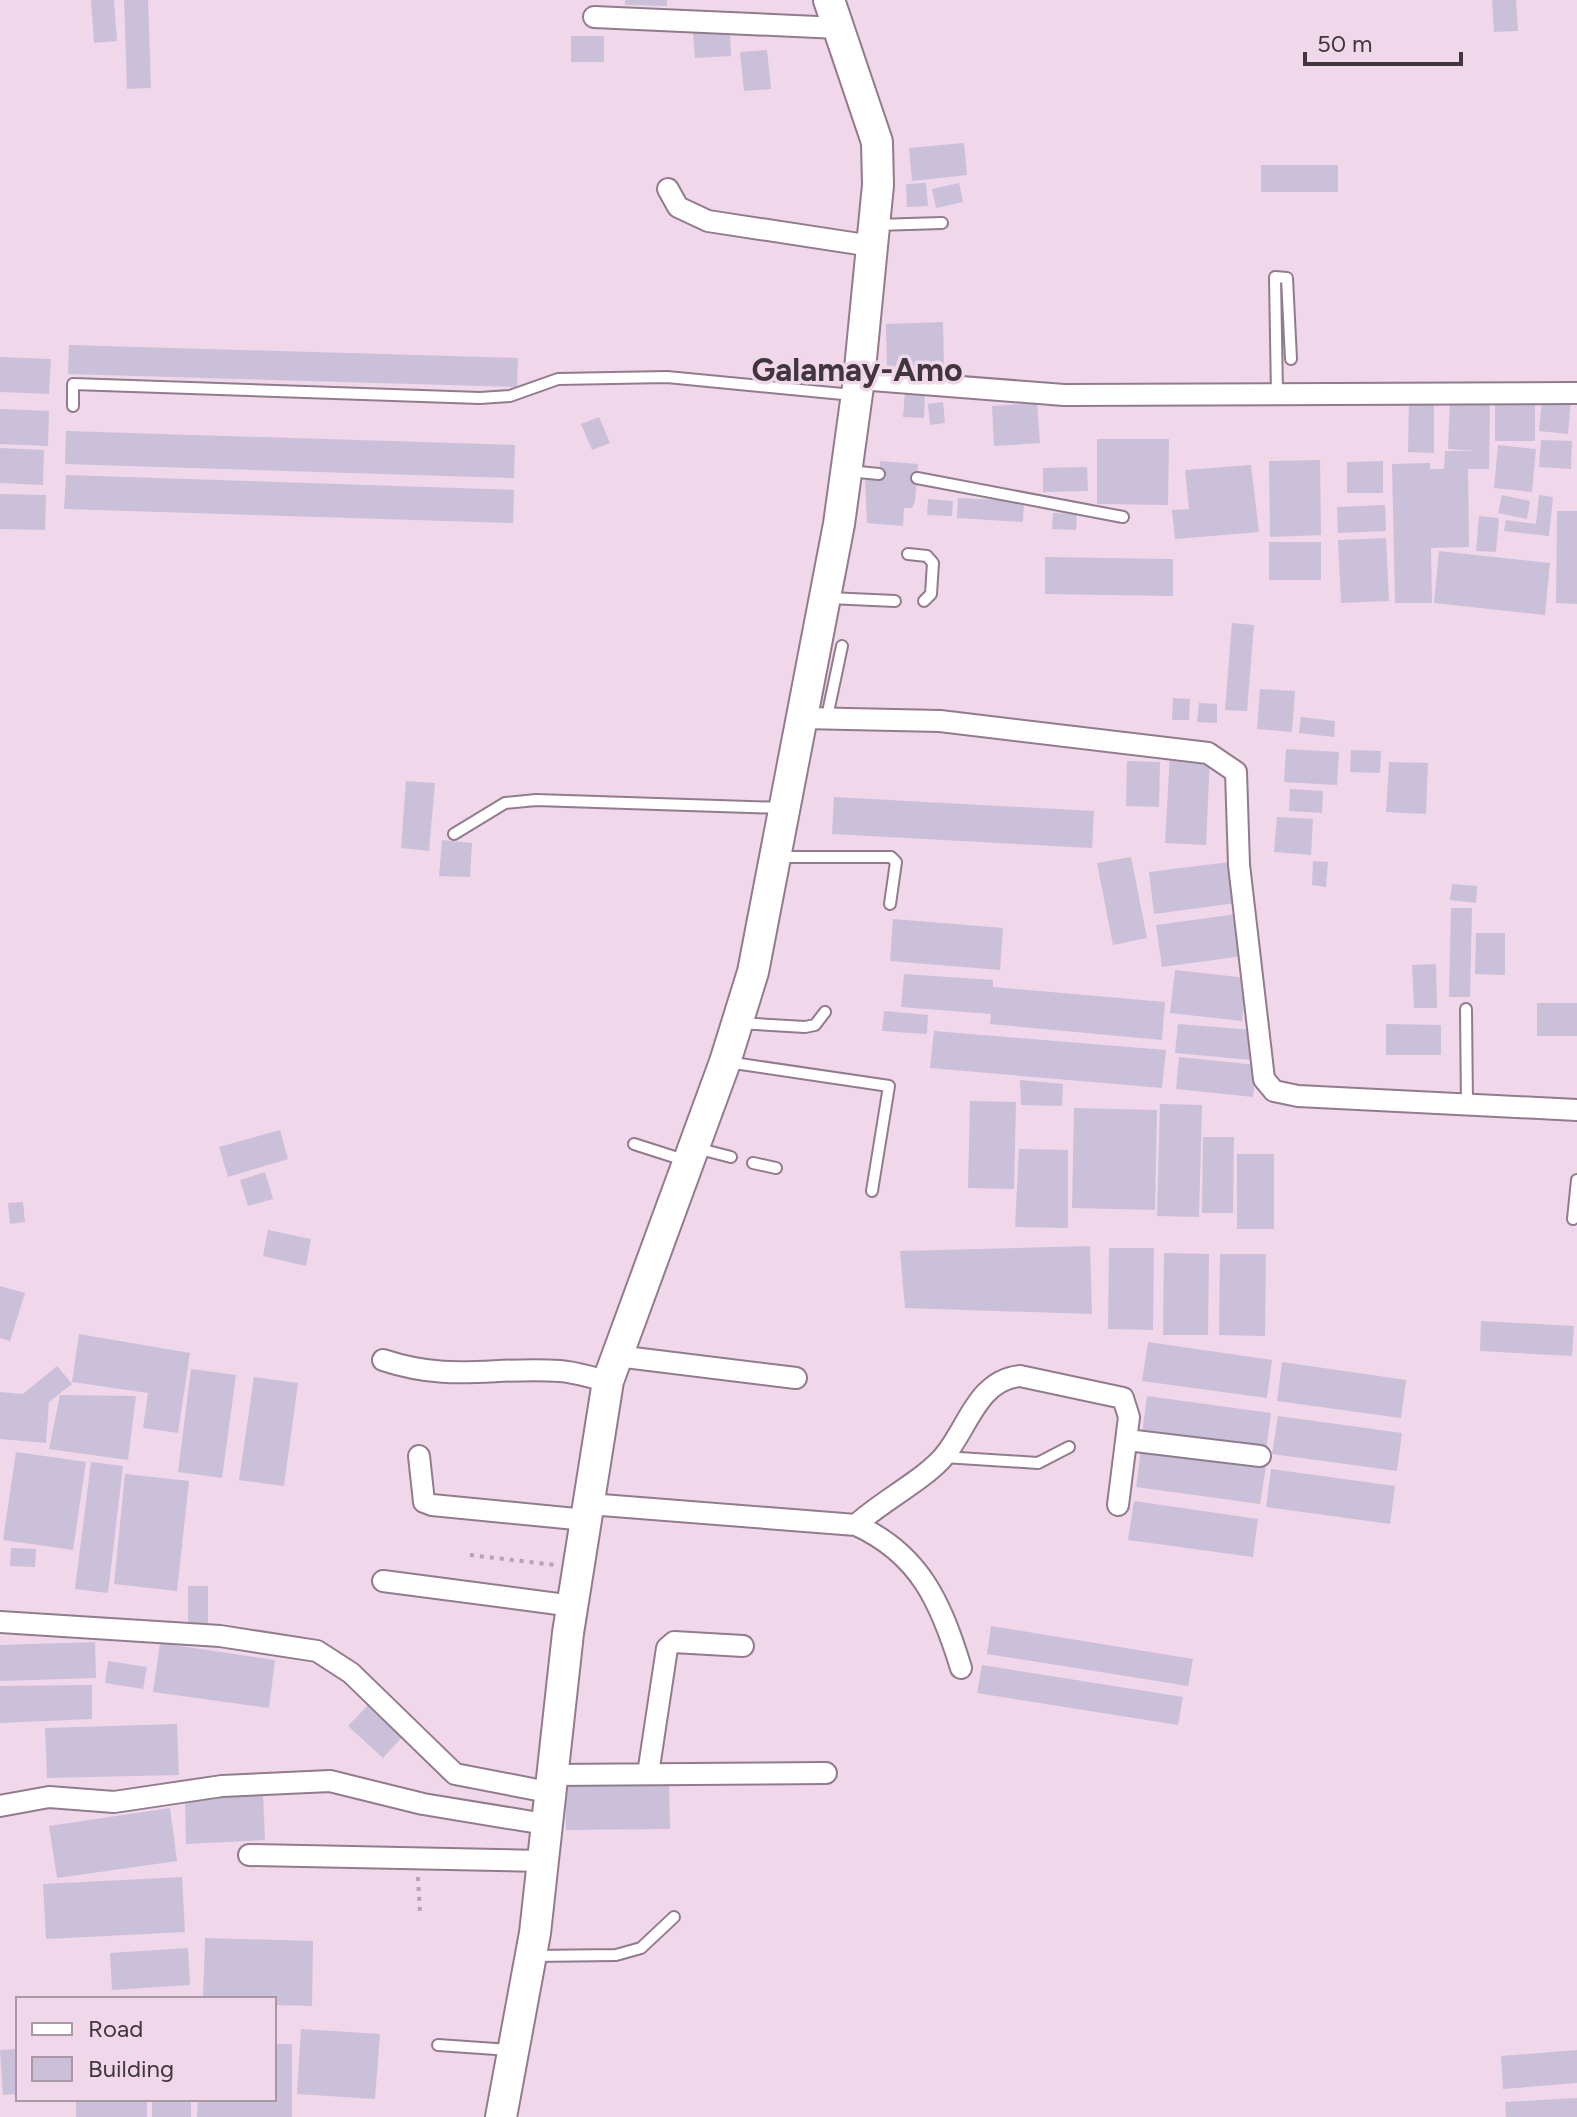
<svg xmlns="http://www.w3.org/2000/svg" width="1577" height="2117" font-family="Figtree,sans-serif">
	<rect width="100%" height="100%" fill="#f0d7e9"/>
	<path fill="#cac0da" d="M91 0H114L117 41 94 43Z
		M124 0H148L151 88 127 89Z
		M625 0H667V6L625 5Z
		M1492 0H1516L1518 31 1494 32Z
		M730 31 731 56 695 58 693 33Z
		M571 36H604V62H571Z
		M767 50 771 89 744 91 740 52Z
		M964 143 967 175 912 181 909 148Z
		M1261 165H1338V192H1261Z
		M926 183 928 206 907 207 906 184Z
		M959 183 963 202 936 208 932 189Z
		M943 322 944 366 887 367 886 324Z
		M69 345 518 358 517 387 68 374Z
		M0 357 51 359 49 394 0 392Z
		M905 392 925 394 924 418 903 417Z
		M1450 397 1490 399 1489 469H1468L1469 547 1431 548 1432 603H1395L1392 464 1430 463V469H1444L1445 451H1475L1448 449Z
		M1495 397 1535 398V441H1495Z
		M1542 397 1571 400 1568 434 1539 431Z
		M1409 398 1434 399V453L1408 452Z
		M943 402 945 423 930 425 928 404Z
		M1037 403 1040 443 994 446 992 406Z
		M0 409 49 411 48 446 0 444Z
		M599 417 610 443 592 450 581 424Z
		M66 431 515 445 514 478 65 464Z
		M1097 439H1169L1168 505 1097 504Z
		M1541 440 1572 441 1571 469 1539 467Z
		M1498 445 1536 449 1532 492 1494 488Z
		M0 448 44 450 43 485 0 483Z
		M1320 460 1321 535 1270 537 1269 461Z
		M880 461 918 464 915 501 912 508H904L903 526 867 523 865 477 879 478Z
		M1383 461V493H1347V462Z
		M1251 465 1259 532 1175 539 1172 510 1189 509 1185 470Z
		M1087 467 1088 491 1043 492V468Z
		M66 475 514 490 513 523 64 509Z
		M0 494 46 495 45 530 0 529Z
		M1502 495 1530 501 1527 519 1498 513Z
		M1539 495 1553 497 1549 536 1504 531 1506 520 1536 524Z
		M958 498 1024 501 1023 522 957 518Z
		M928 499 953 501 952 516 927 515Z
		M1385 505 1386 531 1338 533 1337 507Z
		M1557 511H1577V604L1556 603Z
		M1053 513 1077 514 1076 530 1052 529Z
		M1479 516 1499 518 1496 552 1476 551Z
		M1386 538 1389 601 1341 603 1338 540Z
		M1269 542H1321V580H1269Z
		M1439 551 1550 563 1545 615 1434 603Z
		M1045 557 1173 559V596L1045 594Z
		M1232 623 1254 625 1247 711 1225 710Z
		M1260 689 1295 691 1292 732 1257 729Z
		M1173 698 1190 699 1189 720H1172Z
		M1199 703 1217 704V723L1197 722Z
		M1301 717 1335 721 1334 737 1299 733Z
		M1286 749 1339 752 1337 785 1284 782Z
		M1351 750 1381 751 1380 773 1350 772Z
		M1170 754 1210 756 1206 845 1165 843Z
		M1127 761 1160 762 1159 807 1126 806Z
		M1389 762 1428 763 1426 814 1386 812Z
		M406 781 435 783 429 851 401 848Z
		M1290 789 1323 791 1322 813 1289 811Z
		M834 797 1094 811 1092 848 832 834Z
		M1277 817 1313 819 1311 855 1274 852Z
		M442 840 472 843 470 877 439 876Z
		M1131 857 1147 938 1113 945 1097 863Z
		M1313 861 1328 862 1326 887 1312 885Z
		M1230 862 1236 903 1154 914 1149 872Z
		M1452 884 1477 886 1476 903 1450 900Z
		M1451 908H1472L1470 997H1449Z
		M1237 914 1243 956 1162 967 1156 925Z
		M893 919 1003 928 1000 970 890 961Z
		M1476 933H1505V975L1475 974Z
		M1436 964 1437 1008H1414L1412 965Z
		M1175 970 1247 978 1242 1021 1170 1013Z
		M904 974 993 980V987L1165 1002 1162 1040 990 1024 991 1014 901 1007Z
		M1537 1003H1577V1036H1537Z
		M884 1011 928 1015 927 1034 882 1031Z
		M1178 1024 1254 1030 1252 1060 1175 1053Z
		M1386 1024 1441 1025V1055H1386Z
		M934 1031 1166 1050 1162 1088 930 1068Z
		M1179 1057 1257 1065 1253 1097 1176 1089Z
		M1020 1080 1063 1084 1062 1106 1021 1105Z
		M970 1101 1016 1102 1014 1189 968 1188Z
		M1160 1104 1202 1105 1199 1217 1157 1216Z
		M1074 1108 1157 1110 1155 1210 1072 1208Z
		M280 1130 288 1159 228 1177 219 1147Z
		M1203 1137H1234L1233 1213H1202Z
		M1019 1149 1068 1150V1228L1015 1227Z
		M1237 1154H1274V1229H1237Z
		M265 1172 273 1199 248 1206 240 1180Z
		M23 1202 25 1222 10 1224 8 1203Z
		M268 1230 311 1239 306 1266 263 1256Z
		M1090 1246 1092 1314 905 1308 900 1251Z
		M1109 1248H1154L1153 1330 1108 1329Z
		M1164 1253 1209 1254 1208 1335H1163Z
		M1220 1254H1266L1265 1336 1219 1335Z
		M0 1286 25 1293 10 1341 0 1338Z
		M1481 1321 1574 1326 1572 1356 1480 1351Z
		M79 1334 190 1353 178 1433 143 1428 148 1393 72 1382Z
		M1148 1342 1272 1360 1267 1398 1142 1381Z
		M1282 1362 1406 1380 1401 1418 1277 1401Z
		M57 1366 72 1384 49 1402 46 1443 0 1439V1392L23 1394Z
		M191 1369 236 1375 222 1478 178 1472Z
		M254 1377 298 1383 284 1486 239 1480Z
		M60 1395 136 1396 128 1460 49 1449Z
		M1147 1396 1271 1413 1266 1451 1142 1434Z
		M1278 1416 1402 1433 1397 1471 1272 1454Z
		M1141 1449 1266 1466 1260 1504 1136 1487Z
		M16 1452 86 1462 73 1550 3 1540Z
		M91 1462 123 1466 108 1593 75 1589Z
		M1271 1469 1395 1486 1390 1524 1266 1507Z
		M125 1474 189 1481 177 1591 114 1584Z
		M1134 1501 1258 1519 1253 1557 1128 1540Z
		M11 1548 36 1549 35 1567 10 1566Z
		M188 1586H208V1626H188Z
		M991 1626 1193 1659 1188 1686 987 1654Z
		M95 1642 96 1678 0 1681V1645Z
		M160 1643 275 1660 269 1708 153 1692Z
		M108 1661 147 1667 143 1689 105 1683Z
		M982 1665 1183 1697 1178 1725 977 1693Z
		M92 1685V1719L0 1723V1686Z
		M371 1702 405 1734 383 1758 348 1726Z
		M177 1724 179 1775 47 1778 45 1728Z
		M669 1782 670 1829 566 1830 565 1784Z
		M263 1795 265 1840 186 1844 185 1799Z
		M170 1808 177 1861 57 1878 49 1826Z
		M182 1877 185 1932 46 1939 43 1884Z
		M205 1938 313 1941 312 2006 274 2005V1999H203Z
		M188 1948 190 1985 112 1990 110 1953Z
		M301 2029 380 2034 375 2099 297 2094Z
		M274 2044H292V2117H197L198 2099H274Z
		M18 2049V2094L3 2095 0 2050Z
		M1577 2050V2083L1503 2089 1501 2056Z
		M1577 2098V2117H1506L1505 2102Z
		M76 2099H147V2117H76Z
		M152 2099H191V2117H152Z"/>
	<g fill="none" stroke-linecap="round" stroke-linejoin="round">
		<defs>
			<path id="lane" d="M876 225 942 223
				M1277 395 1275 277 1287 278 1291 359
				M73 406V384L480 398 510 396 558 379 667 377 853 395
				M848 471 879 474
				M917 478 1123 517
				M908 554 927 556 933 563 931 594 924 601
				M829 598 895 601
				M827 717 842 646
				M454 834 505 803 536 800 782 808
				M778 857H891L896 862 890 904
				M1466 1009 1467 1106
				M739 1023 805 1027 815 1025 825 1012
				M727 1062 889 1086 872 1191
				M634 1144 687 1161
				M696 1148 731 1157
				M753 1163 776 1168
				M1573 1219 1577 1180
				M944 1457 1038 1463 1069 1447
				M532 1956 616 1955 641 1948 674 1917
				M438 2045 510 2050"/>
			<path id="street" d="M594 17 839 28
				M668 189 678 207 708 221 872 246
				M859 379 1064 395 1577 393
				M803 718 940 721 1208 753 1236 772 1239 865 1264 1079 1274 1091 1298 1096 1577 1110
				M617 1356 796 1378
				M383 1360C453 1383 492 1366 560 1371 576 1372 592 1378 608 1381
				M1127 1440 1260 1456
				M419 1456 424 1502 432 1505 586 1520
				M589 1504 856 1525C880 1502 926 1479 945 1455 968 1427 978 1380 1020 1376L1123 1398 1129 1417 1118 1505
				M856 1525C920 1554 941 1603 961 1668
				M383 1581 573 1606
				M0 1622 220 1636 317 1651 351 1673 455 1774 548 1792
				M648 1774 667 1648 674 1642 743 1646
				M550 1775 826 1773
				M0 1806 49 1797 114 1802 222 1786 330 1781 423 1804 545 1824
				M249 1855 541 1861"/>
			<path id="secondary" d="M501 2117 535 1933 568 1633 608 1381 725 1062 753 972 839 524 859 379 878 185 877 142 829 0"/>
		</defs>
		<use href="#lane" stroke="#927b8c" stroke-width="14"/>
		<use href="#street" stroke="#927b8c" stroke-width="24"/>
		<use href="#secondary" stroke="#927b8c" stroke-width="34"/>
		<path stroke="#b6a2b0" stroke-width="4" stroke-dasharray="4 6" stroke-linecap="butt" d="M470 1555 555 1565
			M418 1877 420 1914"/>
		<use href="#lane" stroke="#fff" stroke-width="10"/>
		<use href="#street" stroke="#fff" stroke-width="20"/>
		<use href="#secondary" stroke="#fff" stroke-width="30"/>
	</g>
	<g text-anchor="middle" stroke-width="7" stroke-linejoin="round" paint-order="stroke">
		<g font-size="32" font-weight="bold" fill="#40363d" stroke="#f0d7e9">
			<text x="857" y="381">Galamay-Amo</text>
		</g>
	</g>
	<rect x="16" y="1997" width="260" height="104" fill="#f0d7e9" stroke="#aa97a4" stroke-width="2"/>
	<rect x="32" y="2023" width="40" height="12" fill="#ffffff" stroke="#aa97a4" stroke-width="2"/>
	<text x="88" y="2037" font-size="24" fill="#40363d">Road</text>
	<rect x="32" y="2057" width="40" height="24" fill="#cac0da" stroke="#aa97a4" stroke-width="2"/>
	<text x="88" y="2077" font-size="24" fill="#40363d">Building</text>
	<path d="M1305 52v12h156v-12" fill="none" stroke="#40363d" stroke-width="4"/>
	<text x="1317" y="52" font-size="24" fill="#40363d" stroke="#f0d7e9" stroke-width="6" paint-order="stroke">50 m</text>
</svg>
